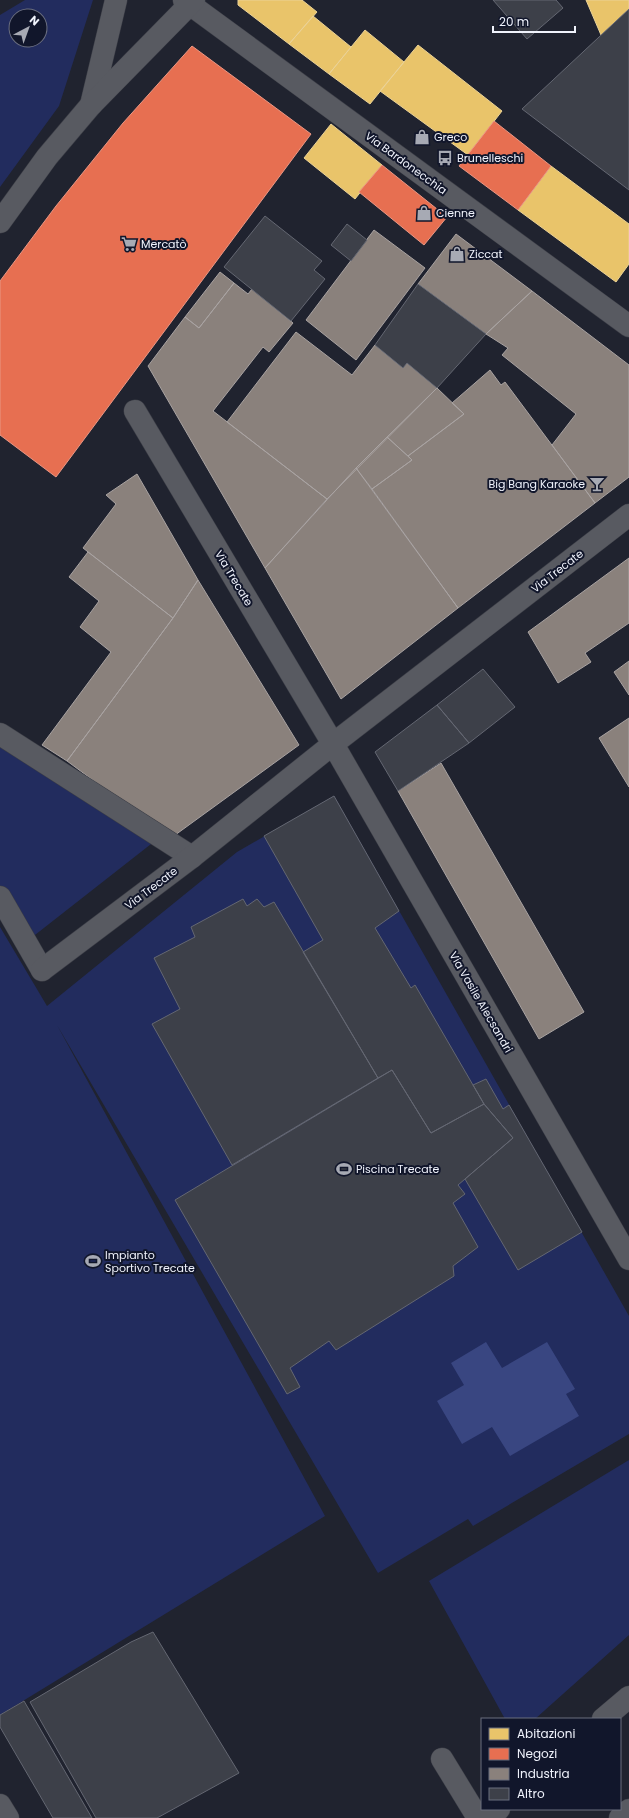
<svg xmlns="http://www.w3.org/2000/svg" width="629" height="1818" font-family="Poppins,sans-serif">
	<rect width="100%" height="100%" fill="#20232f"/>
	<path fill="#222c5e" fill-rule="evenodd" d="M25 0H93L59 106 0 187V15ZM16 16H40V40H16Z
		M0 737 160 837 26 942 0 897Z
		M334 796 629 1316V1434L473 1526 468 1519 378 1573 57 1025 325 1516 0 1715V927L47 1006 237 852Z
		M629 1460V1635L535 1719H505L429 1581Z"/>
	<path fill="#394681" d="M486 1342 502 1368 547 1342 575 1389 566 1394 579 1416 510 1456 492 1427 462 1444 437 1401 464 1385 451 1363Z"/>
	<path fill="#e9c46a" stroke="#ebd296" d="M238 0H302L317 12 289 44 238 5Z
		M586 0H629V9L601 35Z
		M313 16 351 47 329 74 289 44Z
		M365 30 404 62 370 104 329 74Z
		M418 45 502 111 468 155 380 91Z
		M331 124 382 165 355 199 304 158Z
		M551 166 629 224V264L616 282 518 210Z"/>
	<path fill="#e76f51" stroke="#ea9784" d="M192 46 311 134 56 477 0 435V281L56 206 123 123Z
		M494 121 551 166 518 210 459 166Z
		M382 165 447 217 424 245 359 192Z"/>
	<path fill="#8a817c" stroke="#a9a3a2" d="M374 230 425 268 356 360 306 320Z
		M456 234 532 291 486 334 418 284Z
		M220 272 234 283 199 328 185 317Z
		M234 283 248 294 252 289 293 323 269 352 263 347 213 411 327 499 265 568 148 366 185 317 199 328Z
		M532 291 629 365V477L595 503 552 445 576 414 502 355 508 348 486 334Z
		M296 332 352 375 375 345 403 368 407 363 437 388 327 499 227 422Z
		M490 370 501 385 505 382 595 503 458 608 372 489 412 460 408 456 464 414 452 403Z
		M437 388 464 414 408 456 387 437Z
		M387 437 412 460 372 489 356 468Z
		M356 468 458 608 341 699 265 568Z
		M137 474 198 580 173 618 83 548 116 504 106 495Z
		M88 552 173 618 67 761 42 745 111 652 80 627 99 601 69 577Z
		M629 558V623L585 653 591 662 558 683 528 632Z
		M198 580 299 745 171 838 67 761 173 618Z
		M629 661V695L614 672Z
		M629 718V787L599 738Z
		M441 763 584 1012 539 1039 398 791Z"/>
	<path fill="#3d4049" stroke="#646772" d="M493 0H556L563 8 527 39Z
		M629 9V190L522 109Z
		M265 216 322 261 314 270 325 279 291 321 224 267Z
		M347 224 367 240 351 261 331 245Z
		M418 284 486 334 437 388 407 363 403 368 375 345Z
		M483 669 515 707 469 743 437 705Z
		M437 705 469 743 398 791 375 752Z
		M334 796 399 911 375 928 411 988 415 985 484 1104 431 1133 392 1070 378 1078 303 952 323 940 264 836Z
		M243 899 247 906 257 899 264 907 274 902 378 1078 232 1165 152 1024 180 1009 154 958 195 937 191 927Z
		M392 1070 431 1133 484 1104 513 1138 458 1185 465 1194 453 1203 478 1247 453 1266 454 1276 336 1350 329 1341 290 1368 300 1387 287 1394 175 1200Z
		M486 1079 503 1109 509 1105 582 1232 518 1270 465 1179 513 1138 484 1104 473 1085Z
		M153 1632 239 1773 157 1818H96L30 1702 131 1642Z
		M24 1701 92 1818H53L0 1727V1715Z"/>
	<g fill="none" stroke-linecap="round" stroke-linejoin="round">
		<defs>
			<path id="pedestrian" d="M0 734 192 857
				M0 897 42 970"/>
			<path id="minor" d="M184 0 629 326
				M91 105 116 0
				M135 411 333 744 629 1259
				M42 970 192 857 333 744 629 515
				M603 1719 629 1697
				M442 1759 478 1818
				M0 1805 8 1818
				M488 1818 499 1809
				M620 1818 629 1810"/>
			<path id="tertiary" d="M0 222 47 157 91 105 194 0"/>
		</defs>
		<use href="#pedestrian" stroke="#3b3d46" stroke-width="23"/>
		<use href="#minor" stroke="#3b3d46" stroke-width="23"/>
		<use href="#tertiary" stroke="#3b3d46" stroke-width="23"/>
		<use href="#pedestrian" stroke="#585a61" stroke-width="22"/>
		<use href="#minor" stroke="#585a61" stroke-width="22"/>
		<use href="#tertiary" stroke="#585a61" stroke-width="22"/>
	</g>
	<defs>
		<symbol id="shop-bare" viewBox="-9 -9 18 18"><path d="M-5-2.5h2.3a2.7 3.5 0 0 1 5.4 0H5L5.5 6h-11ZM-1.5-2.5h3a1.5 2.3 0 0 0-3 0Z" fill="#a7aab4" stroke="#11162b" stroke-width="2.5" paint-order="stroke"/></symbol>
		<symbol id="bus-bare" viewBox="-9 -9 18 18"><path d="M-5-6H5V4H4V6H2V4H-2V6H-4V4H-5ZM-3.5-4V0h7V-4ZM-3.5 1.2v1.5H-2V1.2ZM2 1.2v1.5H3.5V1.2Z" fill="#a7aab4" stroke="#11162b" stroke-width="2.5" paint-order="stroke"/></symbol>
		<symbol id="supermarket-bare" viewBox="-9 -9 18 18"><path d="M-6-5.5h2.5l.6 2H6L4.5 2H-2.5L-4.4-4H-6ZM-1.5 3.2a1.3 1.3 0 1 0 .1 0ZM3 3.2a1.3 1.3 0 1 0 .1 0Z" fill="#a7aab4" stroke="#11162b" stroke-width="2.5" paint-order="stroke"/></symbol>
		<symbol id="bar-bare" viewBox="-9 -9 18 18"><path d="M-6-5H6L.8 .8V4.5H3.5V6h-7V4.5H-.8V.8Z" fill="#a7aab4" stroke="#11162b" stroke-width="2.5" paint-order="stroke"/></symbol>
		<symbol id="stadium-bare" viewBox="-9 -9 18 18"><path d="M0-5a6.5 5 0 1 0 0 10a6.5 5 0 1 0 0-10ZM-3.5-1.8h7v3.6h-7Z" fill="#a7aab4" stroke="#11162b" stroke-width="2.5" paint-order="stroke"/></symbol>
	</defs>
	<g fill-rule="evenodd">
		<use href="#shop-bare" x="411" y="126" width="22" height="22"/>
		<use href="#bus-bare" x="434" y="147" width="22" height="22"/>
		<use href="#shop-bare" x="413" y="202" width="22" height="22"/>
		<use href="#supermarket-bare" x="118" y="233" width="22" height="22"/>
		<use href="#shop-bare" x="446" y="243" width="22" height="22"/>
		<use href="#bar-bare" x="586" y="473" width="22" height="22"/>
		<use href="#stadium-bare" x="333" y="1158" width="22" height="22"/>
		<use href="#stadium-bare" x="82" y="1250" width="22" height="22"/>
	</g>
	<g text-anchor="middle" stroke-width="4" stroke-linejoin="round" paint-order="stroke">
		<g font-size="11" fill="#f0f3fc" stroke="#11162b" text-anchor="start">
			<text x="434" y="141">Greco</text>
			<text x="457" y="162">Brunelleschi</text>
			<text x="436" y="217">Cienne</text>
			<text x="141" y="248">Mercatò</text>
			<text x="469" y="258">Ziccat</text>
			<text x="585" y="488" text-anchor="end">Big Bang Karaoke</text>
			<text x="356" y="1173">Piscina Trecate</text>
			<text x="105" y="1259">Impianto<tspan x="105" dy="13">Sportivo Trecate</tspan></text>
		</g>
		<g font-size="11" fill="#f0f3fc" stroke="#11162b">
			<text transform="translate(406 163) rotate(36)" y="4">Via Bardonecchia</text>
			<text transform="translate(557 571) rotate(-38)" y="4">Via Trecate</text>
			<text transform="translate(234 578) rotate(59)" y="4">Via Trecate</text>
			<text transform="translate(151 888) rotate(-37)" y="4">Via Trecate</text>
			<text transform="translate(481 1002) rotate(60)" y="4">Via Vasile Alecsandri</text>
		</g>
	</g>
	<rect x="481" y="1718" width="140" height="92" fill="#11162b" stroke="#6a6e7f"/>
	<rect x="489" y="1728" width="20" height="12" fill="#e9c46a" stroke="#6a6e7f"/>
	<text x="517" y="1738" font-size="12" fill="#f0f3fc">Abitazioni</text>
	<rect x="489" y="1748" width="20" height="12" fill="#e76f51" stroke="#6a6e7f"/>
	<text x="517" y="1758" font-size="12" fill="#f0f3fc">Negozi</text>
	<rect x="489" y="1768" width="20" height="12" fill="#8a817c" stroke="#6a6e7f"/>
	<text x="517" y="1778" font-size="12" fill="#f0f3fc">Industria</text>
	<rect x="489" y="1788" width="20" height="12" fill="#3d4049" stroke="#6a6e7f"/>
	<text x="517" y="1798" font-size="12" fill="#f0f3fc">Altro</text>
	<g transform="translate(28 28) rotate(41)"><circle r="19" fill="#11162b" stroke="#6a6e7f"/>
	<path d="M0-3L7 15L0 10L-7 15Z" fill="#a7aab4"/>
	<text y="-6" font-size="11" font-weight="bold" text-anchor="middle" fill="#f0f3fc">N</text>
	</g>
	<path d="M493 26v6h82v-6" fill="none" stroke="#f0f3fc" stroke-width="2"/>
	<text x="499" y="26" font-size="12" fill="#f0f3fc" stroke="#11162b" stroke-width="3" paint-order="stroke">20 m</text>
</svg>
